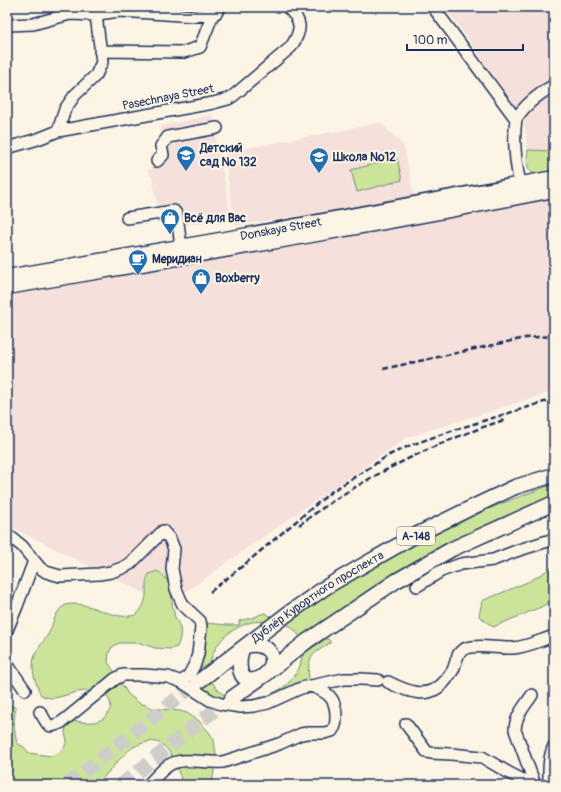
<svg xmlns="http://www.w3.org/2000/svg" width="561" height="792" font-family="Pangolin,sans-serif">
	<rect width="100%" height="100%" fill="#fcf5e5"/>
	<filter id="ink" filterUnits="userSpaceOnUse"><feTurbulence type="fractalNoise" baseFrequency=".025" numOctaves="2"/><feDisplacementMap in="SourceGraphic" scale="8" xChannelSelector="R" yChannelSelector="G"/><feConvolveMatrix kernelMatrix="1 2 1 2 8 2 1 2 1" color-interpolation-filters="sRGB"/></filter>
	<g filter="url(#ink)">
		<path fill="#f5e0db" d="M445 7H554V391L406 438 267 534 167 605 7 525V296L532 190 524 118Z
			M212 115 231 216 215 219V223L182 225 178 210H158L152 176 149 175 148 170 151 168 161 145V126Z
			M381 123 404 146 414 197 235 226 224 152Z"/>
		<path fill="#cce49a" stroke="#748a7c" d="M528 150 554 151V171L534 174C525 169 527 159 528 150Z
			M397 158 402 180 357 192 351 170Z
			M554 484V497L301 638C296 631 291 627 284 622L341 584H347C371 570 396 554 421 541 463 518 509 500 554 484Z
			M554 566V600L541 607 493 627 479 616 482 601 530 581Z
			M157 571C174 580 170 598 174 613 175 619 177 620 179 625 182 632 180 640 177 647L170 649 155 648 140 643H119L112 647 109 653 108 662 128 694 139 703 146 705 151 708 180 711 187 713 199 721 209 732 214 740 216 755 212 785H183C177 768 170 737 147 742 138 744 132 747 126 753 115 763 107 775 96 785H70L59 783 56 785H7V707L10 705 16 708C13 720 14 731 17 743L24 747 29 753 51 756 58 753 64 748 67 741 65 733 66 726 71 721C78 721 86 723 93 722 103 722 113 711 110 702 106 690 87 690 77 692 69 694 61 697 53 698 48 698 45 697 41 695 37 686 33 677 33 666 33 652 42 644 49 633 53 624 56 608 66 605 84 600 103 614 121 616 125 617 131 616 136 615 142 609 145 604 146 595 147 585 144 584 149 574Z
			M265 613 272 617C271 617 267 621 267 621 263 622 256 621 252 622 240 625 226 633 219 643 214 650 211 657 210 665 207 685 224 700 243 700 254 700 266 697 275 692 286 687 295 678 300 666 301 663 301 657 303 655 305 652 322 642 326 639H328L330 641V643C324 647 318 650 313 655 307 662 308 675 310 683 288 691 255 706 232 701 216 699 203 690 189 682 205 669 206 642 206 623L227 625H239V621L255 617 261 614Z"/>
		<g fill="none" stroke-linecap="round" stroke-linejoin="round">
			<path stroke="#cfcdca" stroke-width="14" stroke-dasharray="14 7" stroke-linecap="butt" d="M67 785 198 682
				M121 785 216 709 232 698"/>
			<defs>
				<path id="minor" d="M433 7 516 119C513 139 516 165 520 184
					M7 25 33 24 70 14 96 15 105 13 120 11 195 16 216 13 220 7
					M100 51 184 52 200 47 213 14
					M516 119C525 104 539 94 554 85
					M58 131 213 103 228 99 233 96 291 47C302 30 303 21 287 7
					M7 148 38 139 58 131 65 109 75 95 96 75 102 62 96 15
					M157 161 163 155 161 146 168 137 217 128
					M127 218 174 211 177 215 181 247
					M7 534 22 546 40 568 46 572 60 576 99 574 111 572 122 568 130 564 163 531 170 539 174 549 172 569 176 589 183 605 200 621 201 627 198 654 195 664 189 675 182 682
					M417 586 441 571 461 564 493 560 516 551 554 539
					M7 630 17 606 34 561
					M7 664 25 690
					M388 682C408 692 429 701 446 680 448 677 451 673 453 670 457 661 456 651 467 648 479 644 499 649 513 648 527 647 541 640 554 636
					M532 695C525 706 515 716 515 730L535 785
					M40 712C49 725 46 730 62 722L109 684 115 679 123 675H145L168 677 182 682 210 700 221 704 241 707 254 706 268 703 301 688 344 679H361L378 680
					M406 724 427 752 431 753 451 754 482 757 509 773 533 785
					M148 785C155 778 161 770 169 765 184 756 206 764 223 762L279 744 301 734 307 733H324L332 731C336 726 336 722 336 716 336 697 327 692 311 686
					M549 785C549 772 548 758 554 746"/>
				<g id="major">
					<path id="s1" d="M7 277 237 237 554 178"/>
					<path d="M7 287C189 256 372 226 554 190"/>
					<path d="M246 646C266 640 281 657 266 674"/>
					<path d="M242 649C238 662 237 686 258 679"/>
					<path id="s2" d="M198 682 286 615 326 587 360 567 416 535 477 505 515 487 554 475"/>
					<path d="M232 698 266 674 307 641 396 581 452 549 554 503"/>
				</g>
			</defs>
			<use href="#minor" stroke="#1b2f5e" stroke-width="14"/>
			<use href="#major" stroke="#1b2f5e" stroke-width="17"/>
			<use href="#minor" stroke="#fcf5e5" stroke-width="11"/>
			<use href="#major" stroke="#fcf5e5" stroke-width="14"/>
			<path stroke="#1b2f5e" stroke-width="2.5" stroke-dasharray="6 3" stroke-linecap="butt" d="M383 369 525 338 554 336
				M299 525C312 516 325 506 339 497 390 465 446 439 504 420
				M210 592 245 564 331 492 389 455 411 445 454 430 554 399"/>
		</g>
	</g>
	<defs>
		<symbol id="school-pin" viewBox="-11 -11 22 30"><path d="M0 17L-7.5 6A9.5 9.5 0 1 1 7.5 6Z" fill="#1f6fb2" stroke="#fcf5e5"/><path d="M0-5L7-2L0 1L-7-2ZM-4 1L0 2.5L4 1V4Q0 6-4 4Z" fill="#fff"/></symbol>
		<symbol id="shop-pin" viewBox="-11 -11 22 30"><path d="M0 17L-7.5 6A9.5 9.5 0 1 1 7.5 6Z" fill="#1f6fb2" stroke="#fcf5e5"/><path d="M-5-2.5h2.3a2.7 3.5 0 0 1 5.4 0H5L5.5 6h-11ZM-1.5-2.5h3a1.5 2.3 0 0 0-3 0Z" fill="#fff"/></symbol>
		<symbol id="cafe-pin" viewBox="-11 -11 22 30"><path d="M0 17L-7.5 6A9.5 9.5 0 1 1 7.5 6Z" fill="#1f6fb2" stroke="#fcf5e5"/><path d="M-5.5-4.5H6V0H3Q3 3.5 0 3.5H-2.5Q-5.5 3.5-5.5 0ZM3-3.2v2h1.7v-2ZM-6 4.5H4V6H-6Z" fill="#fff"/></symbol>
	</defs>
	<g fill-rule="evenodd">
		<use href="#school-pin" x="175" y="144" width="22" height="30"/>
		<use href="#school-pin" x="308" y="146" width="22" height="30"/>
		<use href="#shop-pin" x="159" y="207" width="22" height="30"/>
		<use href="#cafe-pin" x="127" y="248" width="22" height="30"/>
		<use href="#shop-pin" x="190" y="267" width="22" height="30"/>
	</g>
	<g text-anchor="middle" stroke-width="4" stroke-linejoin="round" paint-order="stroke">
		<rect fill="#fcf5e5" stroke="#5e6a86" stroke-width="1" x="397" y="527" width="38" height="18" rx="3"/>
		<g font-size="11" font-weight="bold" fill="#1b2f5e">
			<text x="416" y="540">А-148</text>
		</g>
		<g font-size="12" fill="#1b2f5e" stroke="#fcf5e5">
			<text transform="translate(168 97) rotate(-11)" y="4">Pasechnaya Street</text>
			<text dy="4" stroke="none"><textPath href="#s1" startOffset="278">Donskaya Street</textPath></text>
			<text dy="4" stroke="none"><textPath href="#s2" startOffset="147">Дублёр Курортного проспекта</textPath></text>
		</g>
		<g font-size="12" font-weight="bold" fill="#1b2f5e" stroke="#fcf5e5" text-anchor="start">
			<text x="200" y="152">Детский<tspan x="200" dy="14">сад № 132</tspan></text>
			<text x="333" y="161">Школа №12</text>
			<text x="184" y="222">Всё для Вас</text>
			<text x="152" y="263">Меридиан</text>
			<text x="215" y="282">Boxberry</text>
		</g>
	</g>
	<rect width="561" height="792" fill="none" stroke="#fcf5e5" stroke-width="24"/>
	<rect x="12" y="12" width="537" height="768" fill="none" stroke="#1b2f5e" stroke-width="1.5" filter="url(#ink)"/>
	<path d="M407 44v6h116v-6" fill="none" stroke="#1b2f5e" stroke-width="2"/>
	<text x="413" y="44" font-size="12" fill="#1b2f5e" stroke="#fcf5e5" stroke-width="3" paint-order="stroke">100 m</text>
</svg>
